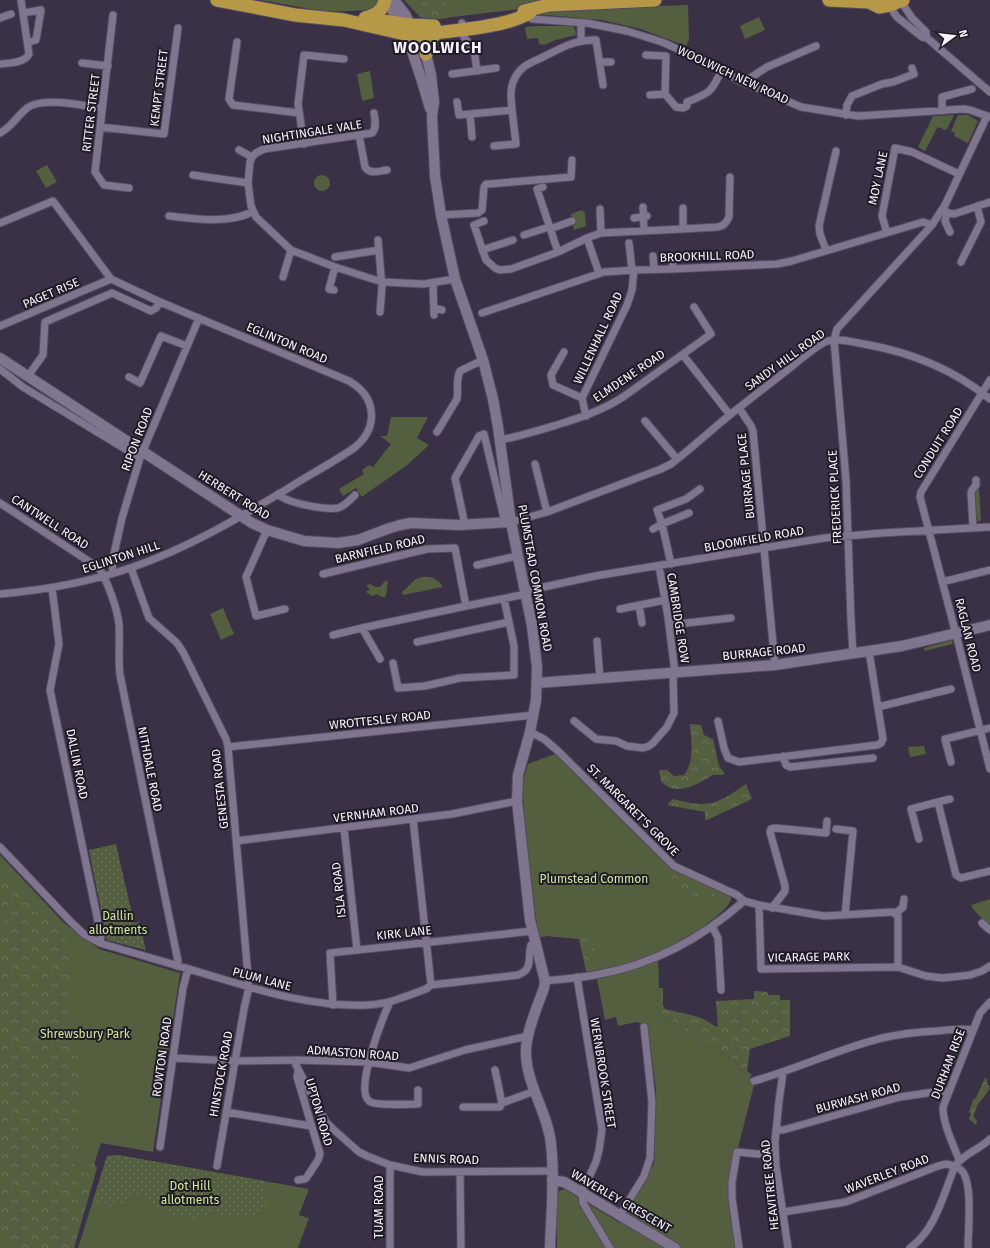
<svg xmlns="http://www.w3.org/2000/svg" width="990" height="1248" font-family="'Fira Sans',sans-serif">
	<defs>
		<pattern id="forest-crowns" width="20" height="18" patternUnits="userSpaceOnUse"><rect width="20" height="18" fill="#545f3f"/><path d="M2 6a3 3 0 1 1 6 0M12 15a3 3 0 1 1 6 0" fill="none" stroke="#6d765c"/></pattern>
		<pattern id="garden-dots" width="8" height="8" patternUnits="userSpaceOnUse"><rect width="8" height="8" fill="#545f3f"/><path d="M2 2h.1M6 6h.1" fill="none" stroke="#6d765c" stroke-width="1.8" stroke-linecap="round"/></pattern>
	</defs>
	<rect width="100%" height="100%" fill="#3a3147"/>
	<path fill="#545f3f" d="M260 0H380L379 3 371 10 327 12Z
		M404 0H563L542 1 513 10 427 20 420 17Z
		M688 5 689 40 686 46 641 29 602 20 535 14 558 10Z
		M759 17 765 30 745 39 740 26Z
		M537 26H572L575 29 576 35 556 40 544 45 539 44 538 38 527 39 525 27Z
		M370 71 374 98 362 101 357 74Z
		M954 115 947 129 945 130 938 127 936 130 925 151 918 147 933 116Z
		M958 115H968L978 121 968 143 954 136 955 133 951 131Z
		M47 165 57 182 46 188 36 171Z
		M314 183a8 8 0 1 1 16 0a8 8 0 1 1-16 0Z
		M582 210 585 213 586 226 574 230C572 225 573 220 571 214Z
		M391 417H428L417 438 429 445 406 466 367 493 362 497 356 488 343 496 339 489 364 474 362 470 369 465 373 467 391 444 380 436H387Z
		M979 489 981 519 979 522 977 518H975L974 494 976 490Z
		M422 577C431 576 438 579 443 587L403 595 402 592 416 579Z
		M386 580 388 583C386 588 388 592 385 597H381L377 594 372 596 366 592 367 591 370 590 366 585 370 584 376 587H380Z
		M223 608 234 634 221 640 210 614Z
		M952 640 953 644 924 651V648Z
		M924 746 926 754 910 757 908 747Z
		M555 754 672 870 724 892C726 894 730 895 731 898 733 907 695 933 687 938 678 943 668 947 658 952L659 988 657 1005 660 1013 708 1046 729 1057 743 1071 750 1077 754 1085 738 1148C724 1173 733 1220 736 1248H557V1196L559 1191 564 1189 620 1223 654 1163 656 1089 647 1025 636 1022 618 1026 616 1017 605 1020 597 979 588 980 579 939 548 936 540 937 537 925 527 850 523 799V781L528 764Z
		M0 855 65 924 99 949 180 973 153 1152 101 1143 67 1248H0Z
		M990 899V927L973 909 971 905Z
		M118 1155 309 1189 299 1215 309 1218 298 1248H78L107 1156Z"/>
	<path fill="url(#forest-crowns)" d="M413 0H445L449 18 427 20Z
		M690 724 701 725 704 735 713 739 719 766 725 774C720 776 717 774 712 775 710 777 707 779 704 780 690 788 673 795 661 781L659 770H667L674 776 684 775C695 761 691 741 690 724Z
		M746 784 752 799 707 820H705V812L667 805 673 799C682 801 692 804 701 804 717 805 733 793 746 784Z
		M665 869 714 894 720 899 721 902 718 903 710 902 697 897 673 894 669 889Z
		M0 871 28 899 43 905 60 926 70 950V978L66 1007 82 1054V1129L74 1165 86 1174 91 1159 97 1168 74 1248H14L0 1232V938H7L4 925 5 910 0 906Z
		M567 930 577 934 586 933C596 940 594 953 595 964H585L579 939 548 936 540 937V935Z
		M659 988H663V1005L665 1009C677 1012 689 1014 701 1018 707 1020 711 1025 718 1027L716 1001 754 999V991L767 992 768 995H780V1000H790V1036L750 1049 747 1071 752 1075 750 1077 743 1071 729 1057 708 1046 660 1013 657 1005Z
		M985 1078 987 1079V1084L990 1087C987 1094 982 1099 978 1104 976 1107 976 1111 974 1114V1117L977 1121 976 1125 969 1119 971 1113 969 1112 973 1100 976 1098Z"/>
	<path fill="url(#garden-dots)" d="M116 844 134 923 139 922 146 950 107 940 89 850Z
		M118 1155 265 1181 264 1201 270 1204 269 1208 264 1210 256 1217 234 1214 230 1216 221 1215 215 1210C204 1221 185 1220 171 1214 159 1209 149 1199 136 1194L128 1204 110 1206 93 1201 107 1156Z"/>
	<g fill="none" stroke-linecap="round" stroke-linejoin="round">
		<defs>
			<path id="street" d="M900 0 912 18 926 32 927 38
				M890 3 894 13 897 17 922 37 927 38 990 92
				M525 12 532 19 587 23 627 31 662 42 722 69 736 79 801 107 858 116 964 109 970 110 990 117
				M23 13 41 10 36 40 28 42
				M113 15 95 172 104 185 129 188
				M0 18 11 14
				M462 23 464 37 474 50 477 71
				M581 40V23
				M237 42 229 99 233 105 299 113
				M646 55 666 56 665 94 676 107 683 108 687 106V102C710 93 712 92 722 69
				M600 62H611
				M82 63 108 66
				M0 64C9 63 25 63 29 54L21 0
				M452 74 496 68
				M744 82 767 67 816 46
				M650 95 665 94
				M457 102 459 115 470 114
				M512 110C511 98 509 87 516 76 522 65 533 62 543 57 561 48 576 39 596 40L603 85
				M942 110V97L972 89
				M374 113C375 120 377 128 372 133L264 149 256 153 252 157 250 162 248 183 251 206 256 217 291 250 335 267 382 282 424 284 455 279
				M846 115 847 105 852 96 882 84 893 82 914 74 912 68
				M100 127 164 134 178 28
				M0 133C12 127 17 116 27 108 43 96 83 106 102 108
				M359 135 365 167C370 175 379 171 387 170
				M472 137 470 114 512 110 516 144 494 146
				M304 144 298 104 304 55 344 59
				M239 150 252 157
				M193 175 248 183
				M543 187 537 189 558 252
				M643 207 644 231
				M600 209 601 233
				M943 209 948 213 954 214 990 202
				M947 213 945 221 950 232
				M441 215 478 213 482 210 484 187 486 184H489L571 177 572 160
				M169 216C196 219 228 224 252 212
				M634 218 647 216
				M484 221 474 225 486 260 495 268 500 270 511 269 558 252 587 238
				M0 223 53 201 111 279 160 302 349 381C377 397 379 428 354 448 332 463 309 475 287 489 237 519 188 548 133 567 90 582 45 590 0 594
				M550 229 572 221
				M683 229 717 227C724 226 726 223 729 217L730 177
				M887 233 882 216 895 148 912 152 959 174
				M524 235 549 227
				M378 240 382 287 380 312
				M629 243 632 270
				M482 250 513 240
				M826 250 820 234 819 226 836 151
				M653 256 654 269
				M672 256 673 269
				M335 257 379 250
				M961 262 981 222 977 206
				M599 273 587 238 601 233 683 229V208
				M283 277 291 250
				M433 283 434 315
				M334 290 329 289 335 267
				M434 308 442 310
				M482 313 604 272 634 270 673 269 777 264 792 261 923 222 932 225
				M0 326 111 279
				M564 352 551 375 553 385 582 398
				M683 355 730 415
				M0 369 23 387 140 458
				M28 376 43 355 45 322 112 293 151 311 156 308 160 302
				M129 377 140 383 161 336 187 346
				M990 380 921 492 920 497 956 634 990 769
				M739 408 751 426 753 431 775 665
				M586 416 582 398 627 305 632 290 634 270
				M645 421 677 459
				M437 432 457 399C459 388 455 382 460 371L483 360
				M500 440C521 436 540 430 560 424 582 417 603 410 623 397L711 334 694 307
				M535 464 547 512
				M278 494C286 503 325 510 338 508 345 506 350 500 355 495
				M0 503 99 568C107 580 118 610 119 625 120 642 118 658 120 675L178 961 177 966
				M689 513 662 524 657 510 686 499 700 489
				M511 522 547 512 661 469 671 464C692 448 711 430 731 414 751 398 771 383 791 367 800 360 818 344 828 341 839 338 853 342 864 344 910 352 953 369 990 399
				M465 525 455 478 479 436 484 434 505 522
				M973 527 971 493 972 490 976 485V480
				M653 529 662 524 671 564
				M267 530 246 577 256 616 285 609
				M477 565 517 556
				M659 566 668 617 675 673
				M131 568 149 618 177 643 183 652 226 739 228 747 249 987 244 1009 217 1166
				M113 573 112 563 122 518 140 458 199 318
				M323 574 427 549 455 548 466 606 526 594
				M942 582 990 570
				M52 588 59 644 50 690 101 936 100 943
				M525 591 595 576 824 538 882 533 990 527
				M639 605 642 623
				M620 609 665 600
				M669 625 731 618
				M362 628 380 659
				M333 635 362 628 466 606
				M597 641 600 679
				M417 642 509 622 504 599
				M853 654 851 620 846 480 834 340 837 329 932 225 945 205 987 116
				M393 663 398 688 425 686 460 678 514 675V646L509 622
				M878 707 951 689
				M574 721 596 739 616 741 627 746 643 748 649 746 653 743 667 727 674 713 673 673
				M718 721 724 748 728 758 739 762 877 745 881 743 883 739 869 651
				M530 732 544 739 558 751 674 866 737 895 744 901 759 905 824 916 893 912 898 916V967
				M228 747 534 715
				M783 756 786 765 790 767 873 758
				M951 762 945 739 990 728
				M938 802 950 799
				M413 819 431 985
				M344 828 357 950
				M836 829 853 831 845 915
				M919 839 911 809 938 802 956 875 961 878 990 871
				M236 841 452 814 517 801
				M0 847 71 922 85 935 100 943C140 955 180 966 219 978 268 993 316 1007 368 1005 389 1004 407 996 426 989L431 985 518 975C534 969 527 958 531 945L535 943
				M759 905 761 969 898 967 926 976 943 978 970 975 982 971 990 966
				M772 908 785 891V886L770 832 771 829 775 828 826 833 827 821
				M895 914 903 907 904 899
				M982 923 990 930
				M712 926 718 938 721 990
				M577 977 602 1129 599 1150 596 1162 582 1192 583 1203 610 1248
				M545 981C563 979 582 978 600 974 654 964 703 937 744 901
				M390 1002C383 1017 354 1090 369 1101 374 1106 409 1104 418 1104V1090
				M333 1005 330 953 532 931
				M173 1058 235 1061 296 1060 368 1062 409 1068 465 1050 528 1036
				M296 1060V1065L299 1071 326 1122 333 1129 359 1152 367 1156 390 1165 423 1172 553 1171
				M495 1070 502 1103
				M783 1073 779 1101 775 1142 776 1166 788 1248
				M754 1081C797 1069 838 1049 882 1038 900 1034 918 1032 936 1031 948 1030 961 1028 973 1030
				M463 1107H500L502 1103 535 1091
				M226 1112 311 1126
				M776 1130H783L900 1097 941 1091 947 1092
				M160 1147 183 988 188 969
				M959 1160C953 1143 943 1125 943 1107L980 1013 990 1002
				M390 1165V1248
				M460 1172 461 1248
				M298 1180 305 1179 307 1177 318 1160 320 1154 297 1077 298 1072
				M783 1212 846 1202 938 1166 946 1164 955 1166C963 1154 979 1150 990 1139
				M620 1215 644 1176 650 1158 652 1102 644 1027
				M739 1248 732 1198V1182L737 1152 758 1154 775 1153
				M910 1248C936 1229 943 1195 955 1166 957 1168 961 1169 962 1171 973 1183 968 1231 968 1248"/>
			<path id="secondary" d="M387 0 410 45 421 78 430 108
				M394 0 405 14 421 44 426 54 431 75 434 102 432 116 435 176 441 215 455 279 483 360 493 399 498 427 511 522 532 626 537 667 536 700 530 732 518 775 517 801 530 920 545 981 544 988C538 1005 526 1032 526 1050 525 1083 548 1112 551 1144 555 1178 551 1214 550 1248
				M0 358 203 491 252 523 267 530 304 541 338 543 358 540 387 529 400 525 411 523 459 525 511 522
				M537 683 775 665 902 646 990 625
				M552 1180 564 1182 675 1248"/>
			<path id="highway" d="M217 0 295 15 344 20 405 34 417 35C439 32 520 27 533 9
				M829 0 869 2 879 7 890 5 903 0
				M524 11 549 5 655 0
				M365 18C375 15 383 11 385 0
				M368 19 411 25 434 26
				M426 54 431 38 438 32"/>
		</defs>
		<use href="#street" stroke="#554c5f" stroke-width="9"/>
		<use href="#secondary" stroke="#554c5f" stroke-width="12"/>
		<use href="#highway" stroke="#554c5f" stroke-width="15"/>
		<use href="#street" stroke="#80758f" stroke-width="7"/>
		<use href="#secondary" stroke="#80758f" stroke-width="10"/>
		<use href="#highway" stroke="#b79846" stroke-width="13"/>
	</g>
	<g text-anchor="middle" stroke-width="4" stroke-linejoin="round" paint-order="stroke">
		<g font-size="12" fill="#f7f2fe" stroke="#1f1b25">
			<text transform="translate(733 75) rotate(25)" y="4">WOOLWICH NEW ROAD</text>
			<text transform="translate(159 88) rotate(-83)" y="4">KEMPT STREET</text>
			<text transform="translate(91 113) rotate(-83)" y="4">RITTER STREET</text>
			<text transform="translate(312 132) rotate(-9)" y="4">NIGHTINGALE VALE</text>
			<text transform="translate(878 178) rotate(-78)" y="4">MOY LANE</text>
			<text transform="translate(707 256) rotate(-2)" y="4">BROOKHILL ROAD</text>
			<text transform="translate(51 293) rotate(-23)" y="4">PAGET RISE</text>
			<text transform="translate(598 338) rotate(-65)" y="4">WILLENHALL ROAD</text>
			<text transform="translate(287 343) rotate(23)" y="4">EGLINTON ROAD</text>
			<text transform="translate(785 360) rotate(-36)" y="4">SANDY HILL ROAD</text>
			<text transform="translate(629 376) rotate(-34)" y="4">ELMDENE ROAD</text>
			<text transform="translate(137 439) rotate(-69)" y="4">RIPON ROAD</text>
			<text transform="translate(938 443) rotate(-58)" y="4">CONDUIT ROAD</text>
			<text transform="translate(746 476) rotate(-96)" y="4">BURRAGE PLACE</text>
			<text transform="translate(234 495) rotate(32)" y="4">HERBERT ROAD</text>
			<text transform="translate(835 497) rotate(-93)" y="4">FREDERICK PLACE</text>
			<text transform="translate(50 522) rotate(33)" y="4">CANTWELL ROAD</text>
			<text transform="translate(754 539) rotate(-10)" y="4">BLOOMFIELD ROAD</text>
			<text transform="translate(380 549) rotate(-13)" y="4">BARNFIELD ROAD</text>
			<text transform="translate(121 557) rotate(-18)" y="4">EGLINTON HILL</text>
			<text transform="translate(535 578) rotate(80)" y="4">PLUMSTEAD COMMON ROAD</text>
			<text transform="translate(678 618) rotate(81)" y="4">CAMBRIDGE ROW</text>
			<text transform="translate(968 635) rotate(76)" y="4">RAGLAN ROAD</text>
			<text transform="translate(764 652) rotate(-6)" y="4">BURRAGE ROAD</text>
			<text transform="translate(380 720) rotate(-6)" y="4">WROTTESLEY ROAD</text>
			<text transform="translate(77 764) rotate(79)" y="4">DALLIN ROAD</text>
			<text transform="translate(150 769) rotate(79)" y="4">NITHDALE ROAD</text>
			<text transform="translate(220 789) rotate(-96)" y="4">GENESTA ROAD</text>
			<text transform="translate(633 810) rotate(45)" y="4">ST. MARGARET'S GROVE</text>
			<text transform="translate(376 813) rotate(-7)" y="4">VERNHAM ROAD</text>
			<text transform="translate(339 890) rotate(-96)" y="4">ISLA ROAD</text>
			<text transform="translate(404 933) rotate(-6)" y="4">KIRK LANE</text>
			<text transform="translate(809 957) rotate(-1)" y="4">VICARAGE PARK</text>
			<text transform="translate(262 979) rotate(15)" y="4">PLUM LANE</text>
			<text transform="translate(353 1053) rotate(4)" y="4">ADMASTON ROAD</text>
			<text transform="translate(162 1057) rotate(-82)" y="4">ROWTON ROAD</text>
			<text transform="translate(948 1064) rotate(-69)" y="4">DURHAM RISE</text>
			<text transform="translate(603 1073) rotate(81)" y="4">WERNBROOK STREET</text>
			<text transform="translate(221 1074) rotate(-80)" y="4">HINSTOCK ROAD</text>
			<text transform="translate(858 1098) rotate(-15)" y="4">BURWASH ROAD</text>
			<text transform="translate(319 1112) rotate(74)" y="4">UPTON ROAD</text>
			<text transform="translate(446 1159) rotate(2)" y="4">ENNIS ROAD</text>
			<text transform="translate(887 1174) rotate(-21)" y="4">WAVERLEY ROAD</text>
			<text transform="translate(770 1185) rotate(-96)" y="4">HEAVITREE ROAD</text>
			<text transform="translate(621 1201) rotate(30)" y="4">WAVERLEY CRESCENT</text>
			<text transform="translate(379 1207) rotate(-90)" y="4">TUAM ROAD</text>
		</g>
		<g font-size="12" fill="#cee99a" stroke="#1f1b25">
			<text x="594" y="883">Plumstead Common</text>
			<text x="118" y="920">Dallin<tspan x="118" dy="14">allotments</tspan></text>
			<text x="85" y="1038">Shrewsbury Park</text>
			<text x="190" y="1190">Dot Hill<tspan x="190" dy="14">allotments</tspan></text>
		</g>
		<g font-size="16" font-weight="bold" letter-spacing="1" fill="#f7f2fe" stroke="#1f1b25">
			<text x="438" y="53">WOOLWICH</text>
		</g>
	</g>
	<g transform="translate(954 36) rotate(75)" stroke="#1f1b25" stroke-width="3" paint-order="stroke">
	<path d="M0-3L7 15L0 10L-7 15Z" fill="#f7f2fe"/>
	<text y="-6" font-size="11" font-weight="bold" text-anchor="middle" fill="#f7f2fe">N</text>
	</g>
</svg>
